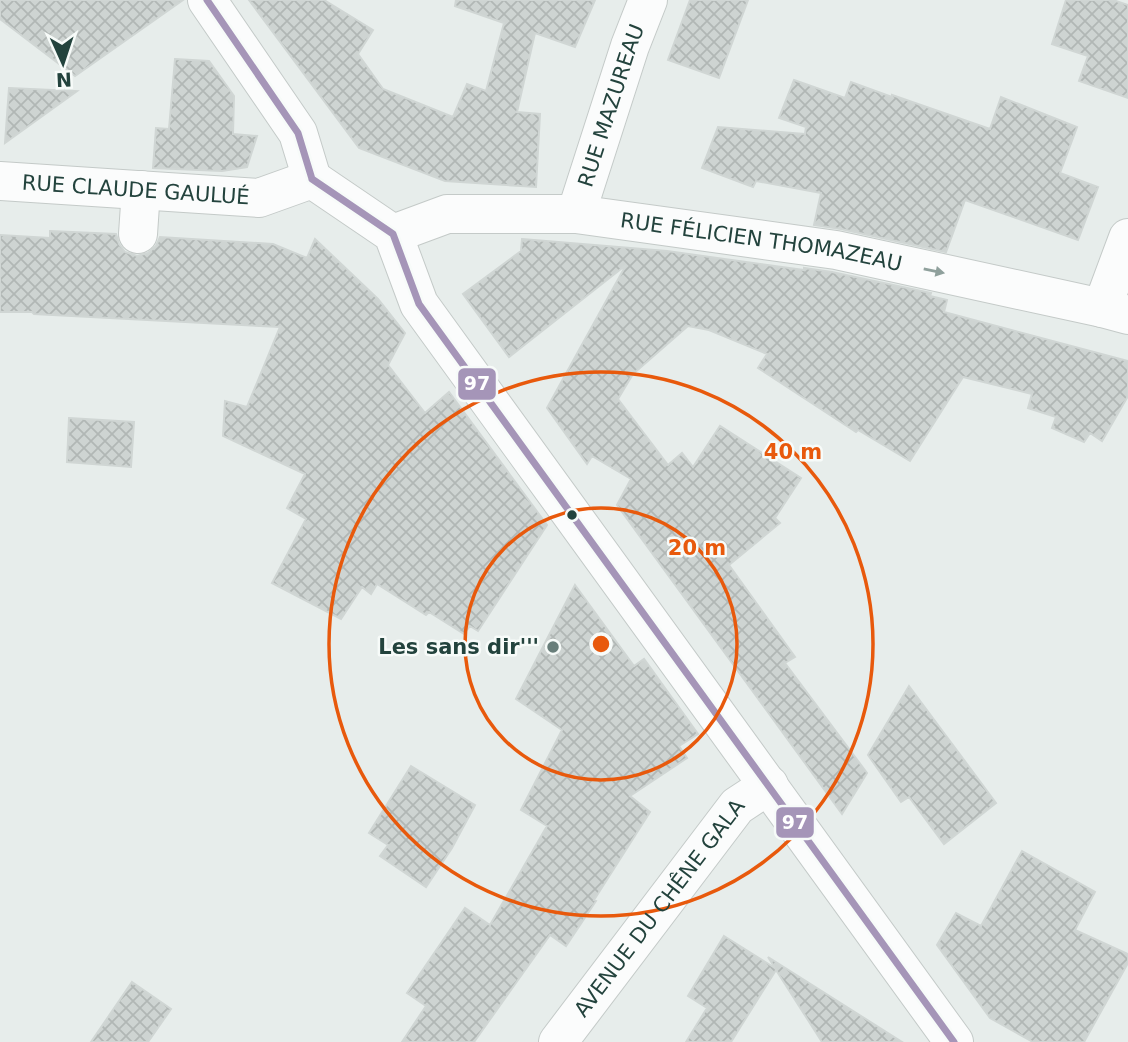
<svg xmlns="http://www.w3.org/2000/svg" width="1128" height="1042" font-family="'DejaVu Sans',sans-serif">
	<defs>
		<pattern id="building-cross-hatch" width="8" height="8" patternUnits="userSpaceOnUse" patternTransform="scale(1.75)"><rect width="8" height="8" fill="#ced4d2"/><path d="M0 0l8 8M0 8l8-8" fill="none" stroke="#b1b7b5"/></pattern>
	</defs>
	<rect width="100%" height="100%" fill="#e7edeb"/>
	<path fill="url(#building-cross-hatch)" stroke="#d0d6d4" stroke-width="2" d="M0 0H183L75 76 0 19Z
		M249 0H324L373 30 358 54 383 89 453 117 467 84 486 91 504 23 455 6 456 0H595L575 47 535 33 517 112 540 114 536 187 445 181 359 148Z
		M690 0H748L719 78 668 60Z
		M1066 0H1113L1128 5V98L1079 81 1088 56 1052 44Z
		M175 59 209 61 234 96 233 134 257 136 247 167 222 171 153 168 156 128 169 129Z
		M794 80 845 98 851 82 892 97V95L990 129 1001 97 1077 127 1060 173 1098 187 1078 240 965 200 946 252 841 229 814 225 821 193 756 181 753 187 702 168 718 127 805 134 806 127 779 118Z
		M9 88 77 91 5 143Z
		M50 231 116 234 119 244 125 252 137 256 148 253 156 246 160 237 273 244 307 258 315 239 378 299 405 333 388 365 425 413 449 392 547 525 478 631 470 626 464 634 429 612 426 615 377 584 371 594 362 587 341 619 272 583 306 519 287 508 305 474 223 436 225 401 247 407 280 327 34 314 32 312H0V235L50 238Z
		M522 239 667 251 804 270V268L832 272 931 293 930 296 947 300 944 312 1128 361V396L1102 441 1090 433 1084 442 1052 428 1056 417 1028 408 1032 394 963 377 910 461 858 430 856 432 758 368 767 354 709 330 688 326 633 374 618 399 668 465 682 453 693 467 720 426 801 478 775 518 780 523 729 565 795 657 785 663 867 773 842 814 617 505 631 479 592 456 587 464 547 408 626 265 509 357 463 294 521 251Z
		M69 418 134 422 131 467 67 462Z
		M575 585 634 666 644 659 698 734 679 746 687 758 630 796 650 812 594 900 596 901 566 946 550 935 474 1042H402L426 1006 407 993 465 908 490 925 547 826 521 810 562 730 516 699Z
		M909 686 996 803 944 844 909 797 901 802 868 755Z
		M411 766 475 805 452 848 426 887 380 856 388 845 369 833Z
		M1022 851 1095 892 1075 930 1128 954V963L1084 1042H1033L990 1018 937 945 956 913 981 926Z
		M724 936 775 968 768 957 902 1042H822L776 970 731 1042H686L707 1008 688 996Z
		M132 982 171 1009 148 1042H91Z"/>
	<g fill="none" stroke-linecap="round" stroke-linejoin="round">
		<defs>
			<g id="minor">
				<path d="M207 0 298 133 312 179"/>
				<path d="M312 179 393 234 419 304 954 1042"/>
				<path id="s1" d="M0 181 259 198 312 179"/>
				<path id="s2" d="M576 214 630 46 648 0"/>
				<path d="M138 234 141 190"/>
				<path id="s3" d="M393 234 447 214H576L836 250 1102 308 1128 315"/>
				<path d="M1102 308 1128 238"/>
				<path id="s4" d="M558 1042 737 806 769 785"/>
			</g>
		</defs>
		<use href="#minor" stroke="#c4cac8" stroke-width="40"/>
		<use href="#minor" stroke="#fbfcfc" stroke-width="38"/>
		<defs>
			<path id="bus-1" d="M207 0 298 133 312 179
				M312 179 393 234 419 304 954 1042"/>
		</defs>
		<use href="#bus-1" stroke="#f7fbf9" stroke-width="12"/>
		<use href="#bus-1" stroke="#a595b8" stroke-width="7"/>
	</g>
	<defs><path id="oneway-solid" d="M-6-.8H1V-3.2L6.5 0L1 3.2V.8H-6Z" transform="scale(1.75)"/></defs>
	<use fill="#8fa09c" href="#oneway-solid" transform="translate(934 271) rotate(12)"/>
	<g fill="none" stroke="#e8590c" stroke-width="3.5">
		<circle cx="601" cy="644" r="136"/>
		<circle cx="601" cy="644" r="272"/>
	</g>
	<circle fill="#23433d" stroke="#f7fbf9" stroke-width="2.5" cx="572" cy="515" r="6"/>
	<circle fill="#687e7a" stroke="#f7fbf9" stroke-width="2.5" cx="553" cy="647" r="7"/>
	<g text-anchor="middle" stroke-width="5" stroke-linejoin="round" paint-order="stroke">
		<g font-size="21" fill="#23433d" stroke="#f7fbf9">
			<text dy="7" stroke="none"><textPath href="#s2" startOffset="114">RUE MAZUREAU</textPath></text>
			<text dy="7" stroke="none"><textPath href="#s1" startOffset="136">RUE CLAUDE GAULUÉ</textPath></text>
			<text dy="7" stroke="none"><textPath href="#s3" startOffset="374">RUE FÉLICIEN THOMAZEAU</textPath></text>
			<text dy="7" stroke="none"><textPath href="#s4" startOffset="168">AVENUE DU CHÊNE GALA</textPath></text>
		</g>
		<g font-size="21" font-weight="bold" fill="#23433d" stroke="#f7fbf9" text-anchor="end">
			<text x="539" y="654">Les sans dir'''</text>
		</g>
	</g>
	<circle cx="601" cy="644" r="10" fill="#e8590c" stroke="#f7fbf9" stroke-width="3.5"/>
	<g font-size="21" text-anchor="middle" font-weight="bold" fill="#e8590c" stroke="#f7fbf9" stroke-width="5" stroke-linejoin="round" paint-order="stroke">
		<text x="793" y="459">40 m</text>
		<text x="697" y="555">20 m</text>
	</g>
	<g stroke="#f7fbf9" stroke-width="2.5">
		<rect x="457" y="367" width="40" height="34" rx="7" fill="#a595b8"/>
		<rect x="775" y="806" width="40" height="33" rx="7" fill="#a595b8"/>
	</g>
	<g font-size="19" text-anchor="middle" font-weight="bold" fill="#fff">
		<text x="477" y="390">97</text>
		<text x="795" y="829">97</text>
	</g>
	<g transform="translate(63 63) rotate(177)" stroke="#f7fbf9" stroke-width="5" paint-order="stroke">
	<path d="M0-5L12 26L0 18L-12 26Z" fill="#23433d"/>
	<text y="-10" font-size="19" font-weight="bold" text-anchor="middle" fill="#23433d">N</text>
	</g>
</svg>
